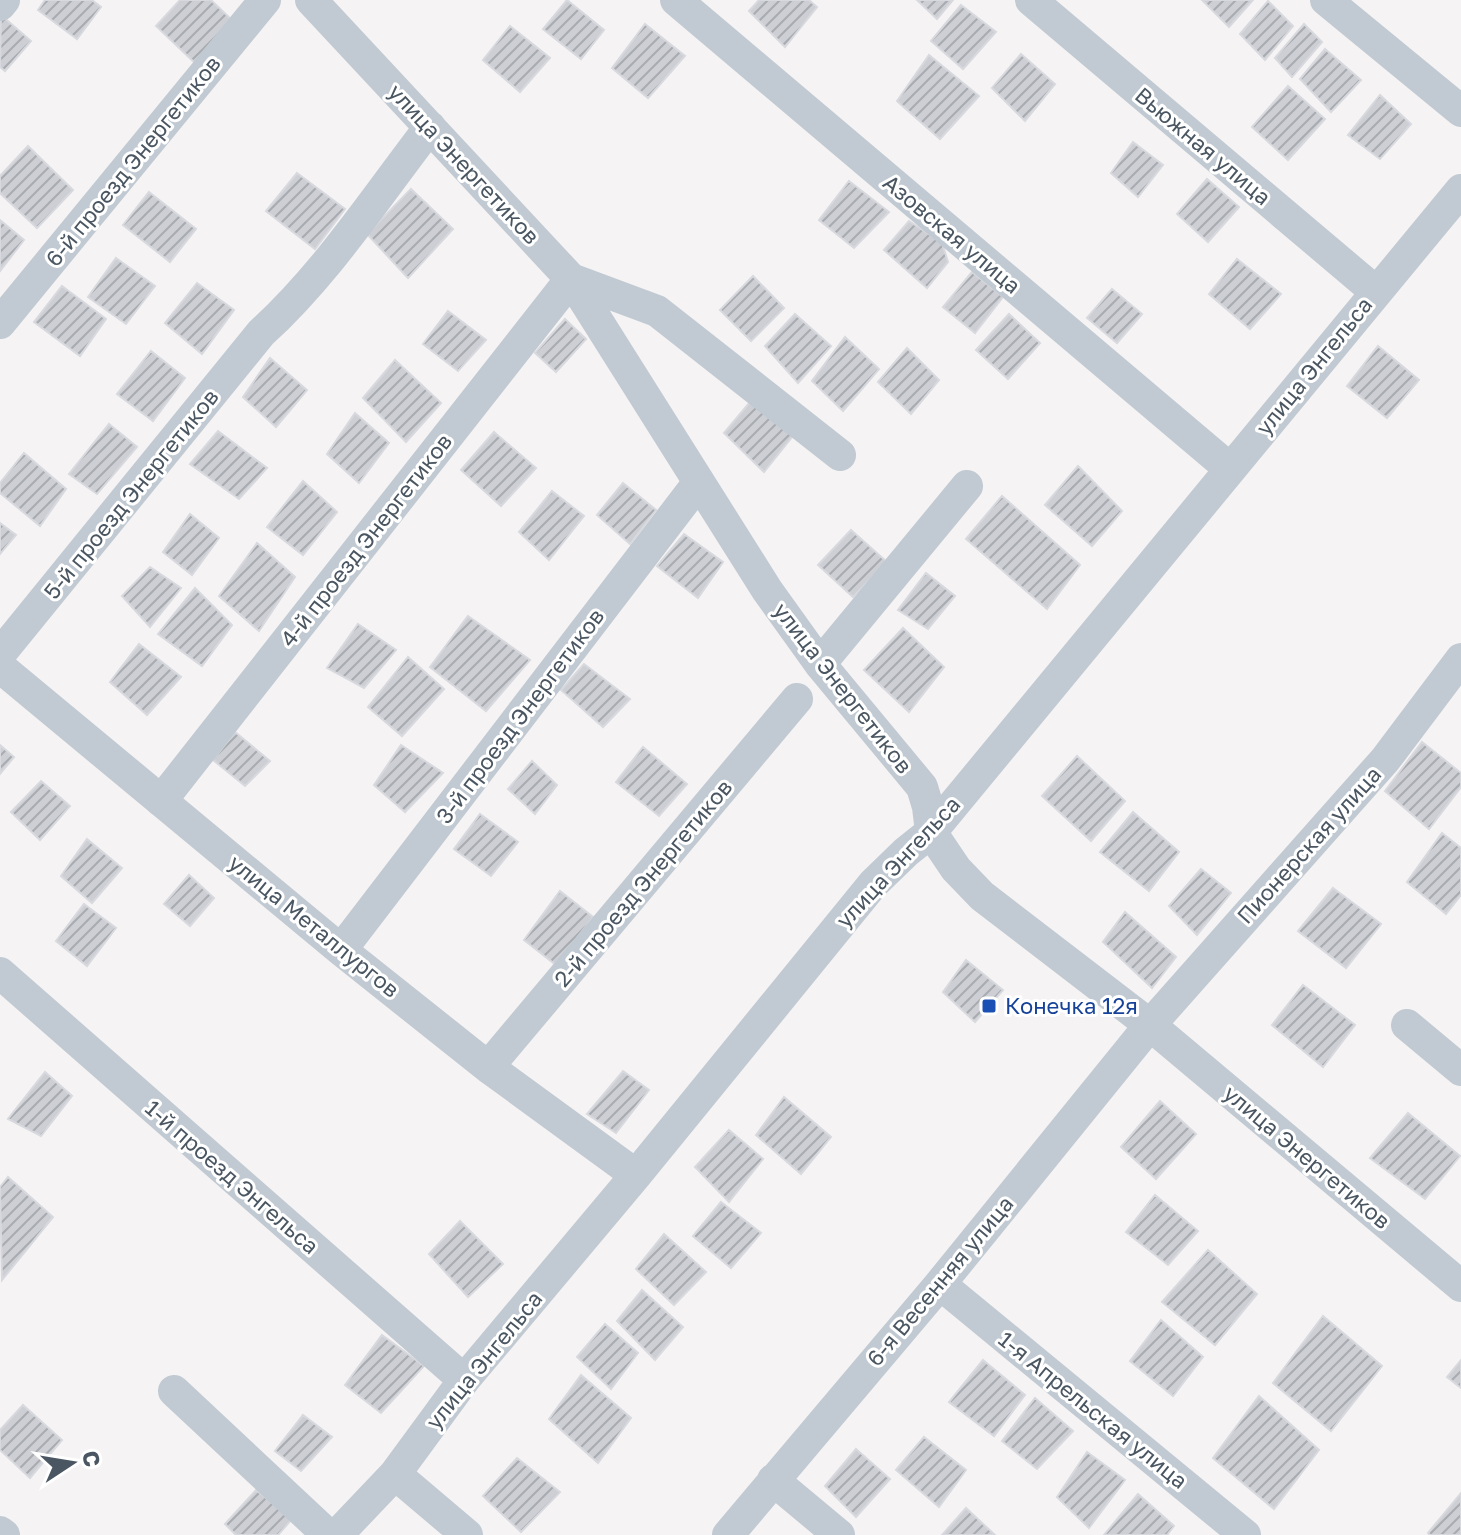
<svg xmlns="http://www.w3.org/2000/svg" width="1461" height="1535" font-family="'Golos Text',sans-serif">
	<defs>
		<pattern id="building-hatch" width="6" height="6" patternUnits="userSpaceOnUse" patternTransform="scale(2)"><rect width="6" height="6" fill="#cdcfd5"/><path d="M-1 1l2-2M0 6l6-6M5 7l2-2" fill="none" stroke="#a8abb0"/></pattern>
	</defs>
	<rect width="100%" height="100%" fill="#f5f3f3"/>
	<path fill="url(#building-hatch)" stroke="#d7d9de" stroke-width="2" d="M45 0H92L101 7 77 39 38 10Z
		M180 0H211L233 21 195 63 156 26Z
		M567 0 604 30 581 59 543 29Z
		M759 0H809L817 7 785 47 749 11Z
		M917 0H953L937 19Z
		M1202 0H1253L1229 27Z
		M1268 1 1293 26 1265 60 1240 34Z
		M961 5 996 32 963 69 931 41Z
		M1 15 31 41 5 71 0 67Z
		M645 24 685 56 648 98 612 68Z
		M1304 24 1322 42 1292 77 1275 58Z
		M510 26 550 58 520 92 483 60Z
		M1325 49 1361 80 1331 112 1300 79Z
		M1021 54 1055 84 1025 121 992 88Z
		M929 55 979 96 940 139 897 101Z
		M1288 86 1325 119 1288 160 1252 127Z
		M1380 95 1411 124 1380 159 1348 135Z
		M1133 142 1163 165 1138 197 1111 173Z
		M28 146 73 190 37 228 0 193V176Z
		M297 173 345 209 315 249 266 211Z
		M1207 179 1239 207 1208 242 1177 214Z
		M849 181 889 212 854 248 819 220Z
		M411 189 453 229 408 278 367 234Z
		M149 192 196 229 170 262 123 225Z
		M0 220 24 240 0 271Z
		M909 221 942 243 948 262 927 288 884 250Z
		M116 258 155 286 126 324 88 297Z
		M1237 259 1281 294 1250 329 1209 294Z
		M972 272 1003 297 975 333 943 307Z
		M753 276 784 308 751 341 720 310Z
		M197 283 234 310 202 354 165 323Z
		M62 286 106 319 80 356 34 322Z
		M1112 289 1142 314 1117 343 1087 318Z
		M448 311 486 340 458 371 423 344Z
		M795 314 831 346 798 383 765 346Z
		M1009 314 1040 343 1008 379 976 350Z
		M565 319 586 339 556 372 535 353Z
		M845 337 879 369 843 411 812 381Z
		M1378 346 1419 380 1387 418 1347 386Z
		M907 348 939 380 911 414 878 382Z
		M151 351 185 378 153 421 117 394Z
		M270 358 307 390 276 427 243 397Z
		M395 360 441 403 406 442 363 398Z
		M756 395 796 432 764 472 724 433Z
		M355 413 389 443 359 483 327 454Z
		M109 424 137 447 97 494 69 474Z
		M218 431 267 468 239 499 190 464Z
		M494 432 536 468 501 506 461 470Z
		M24 453 66 489 40 526 0 493V483Z
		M1078 466 1122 511 1092 546 1045 505Z
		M303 481 337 512 303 555 267 527Z
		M623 483 656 510 630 544 597 515Z
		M552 491 584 516 549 560 519 532Z
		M1002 496 1080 565 1047 609 966 539Z
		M190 514 219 538 192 575 163 552Z
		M0 523 16 535 0 554Z
		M851 530 887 562 853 597 818 565Z
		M684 534 723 562 698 598 657 566Z
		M257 543 295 577 259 631 219 596Z
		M150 567 181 588 150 627 122 596Z
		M926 573 955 596 928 629 898 610Z
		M195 588 232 625 202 666 158 634Z
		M468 616 530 660 486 711 430 667Z
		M358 624 396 650 364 688 327 668Z
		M903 628 944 667 909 712 864 670Z
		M139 644 181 677 147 715 110 682Z
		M408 657 444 689 402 736 368 707Z
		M584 664 630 699 603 727 561 690Z
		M235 732 270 761 245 786 213 760Z
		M1422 742 1461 773V787L1429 829 1385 791Z
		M0 745 14 757 0 774Z
		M401 745 443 773 405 812 374 785Z
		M643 747 687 784 659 816 616 782Z
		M1077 756 1125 801 1091 841 1042 796Z
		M532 761 557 785 535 814 508 789Z
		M41 781 70 806 40 840 11 812Z
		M1133 812 1179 852 1149 891 1100 852Z
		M480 814 518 842 491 876 454 849Z
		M1442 833 1461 848V895L1446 914 1407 882Z
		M87 839 122 868 92 903 61 876Z
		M1201 869 1231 893 1197 935 1169 906Z
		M189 875 214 898 190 926 164 904Z
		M1333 888 1381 924 1346 968 1298 931Z
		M560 891 593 917 556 965 524 940Z
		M84 904 116 928 87 966 56 941Z
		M1125 912 1176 957 1152 988 1103 942Z
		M966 960 1003 990 975 1022 943 992Z
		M1303 985 1355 1025 1323 1067 1272 1025Z
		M623 1071 649 1090 616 1133 587 1114Z
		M45 1072 72 1096 41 1136 8 1119Z
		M784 1097 831 1137 801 1174 756 1135Z
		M1160 1101 1196 1134 1156 1179 1121 1147Z
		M1408 1113 1460 1156 1425 1199 1370 1158Z
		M729 1130 763 1159 729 1202 695 1167Z
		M8 1177 53 1217 2 1280 0 1187Z
		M1155 1195 1198 1231 1168 1265 1126 1232Z
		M721 1202 761 1233 731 1268 693 1236Z
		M460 1221 503 1264 468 1297 429 1254Z
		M664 1234 706 1272 674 1305 636 1269Z
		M1208 1250 1257 1294 1215 1345 1162 1302Z
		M642 1290 683 1327 655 1360 617 1321Z
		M1323 1316 1382 1366 1331 1431 1273 1383Z
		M1161 1320 1203 1357 1173 1396 1130 1361Z
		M605 1324 638 1353 611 1389 577 1357Z
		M382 1335 424 1366 381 1413 345 1385Z
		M983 1360 1025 1395 994 1436 949 1402Z
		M1461 1360V1388L1447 1377Z
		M581 1375 631 1418 598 1463 549 1419Z
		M1259 1396 1319 1450 1274 1509 1213 1458Z
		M1035 1398 1073 1431 1037 1469 1002 1441Z
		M23 1405 62 1440 30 1478 0 1450V1430Z
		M303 1415 332 1437 301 1471 275 1451Z
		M924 1437 966 1470 939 1507 896 1470Z
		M856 1449 890 1479 856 1517 825 1486Z
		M1087 1452 1125 1480 1089 1528 1057 1497Z
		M517 1458 560 1492 521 1532 483 1496Z
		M256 1490 292 1519 278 1535H236L225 1524Z
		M1461 1493V1535H1430L1428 1533Z
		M1138 1494 1174 1526 1167 1535H1104Z
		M966 1508 995 1535H942Z"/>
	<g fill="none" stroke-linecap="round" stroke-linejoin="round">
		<path stroke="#c1cad2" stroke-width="32" d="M311 0 571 279 767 590 820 664 922 787 928 807 931 832 956 869 982 896 1150 1025 1461 1286
			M676 0 1229 468
			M1031 0 1375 291
			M1326 0 1461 111
			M0 5 4 0
			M0 323 265 0
			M0 654 261 333C326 274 376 197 430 127
			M820 664 967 486
			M0 667 341 950 488 1067 636 1175
			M161 801 571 279 657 311 840 455
			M341 950 699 482
			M0 973 464 1380
			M1407 1025 1461 1070
			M488 1067 797 699
			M940 1284 1245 1535
			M174 1391 328 1535
			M395 1474 467 1535
			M773 1480 839 1535
			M0 1532 4 1535
			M337 1535 395 1474 464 1380 636 1175 873 884 906 852 931 832 1461 190
			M728 1535 940 1284 1150 1025 1385 760 1461 659"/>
	</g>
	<rect fill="#1a4fb4" stroke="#fff" stroke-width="3" x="981" y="998" width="16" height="16" rx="4"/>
	<g text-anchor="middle" stroke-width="6" stroke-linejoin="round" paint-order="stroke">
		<g font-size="22" fill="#4a5661" stroke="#fff">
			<text transform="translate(1203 146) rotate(40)" y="8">Вьюжная улица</text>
			<text transform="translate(133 161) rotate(-51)" y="8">6-й проезд Энергетиков</text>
			<text transform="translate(464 164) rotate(47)" y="8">улица Энергетиков</text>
			<text transform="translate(952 234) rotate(40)" y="8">Азовская улица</text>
			<text transform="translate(1314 366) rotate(-51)" y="8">улица Энгельса</text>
			<text transform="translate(131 494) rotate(-51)" y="8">5-й проезд Энергетиков</text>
			<text transform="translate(366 540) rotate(-52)" y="8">4-й проезд Энергетиков</text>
			<text transform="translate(843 688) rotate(52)" y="8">улица Энергетиков</text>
			<text transform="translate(520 716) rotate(-53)" y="8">3-й проезд Энергетиков</text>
			<text transform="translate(1309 845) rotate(-48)" y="8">Пионерская улица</text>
			<text transform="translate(898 862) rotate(-47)" y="8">улица Энгельса</text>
			<text transform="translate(643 883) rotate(-50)" y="8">2-й проезд Энергетиков</text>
			<text transform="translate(314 926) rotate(39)" y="8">улица Металлургов</text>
			<text transform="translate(1307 1157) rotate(40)" y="8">улица Энергетиков</text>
			<text transform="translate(232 1177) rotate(41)" y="8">1-й проезд Энгельса</text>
			<text transform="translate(940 1281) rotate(-50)" y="8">6-я Весенняя улица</text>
			<text transform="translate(484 1360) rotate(-51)" y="8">улица Энгельса</text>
			<text transform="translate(1093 1410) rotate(39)" y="8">1-я Апрельская улица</text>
		</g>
		<g font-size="22" fill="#164399" stroke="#fff" text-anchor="start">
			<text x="1005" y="1014">Конечка 12я</text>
		</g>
	</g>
	<g transform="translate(72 1463) rotate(78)" stroke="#ffffff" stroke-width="6" paint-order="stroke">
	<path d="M0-6L14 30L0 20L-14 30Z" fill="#4a5661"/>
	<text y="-12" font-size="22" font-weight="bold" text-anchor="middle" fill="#4a5661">С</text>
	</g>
</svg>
